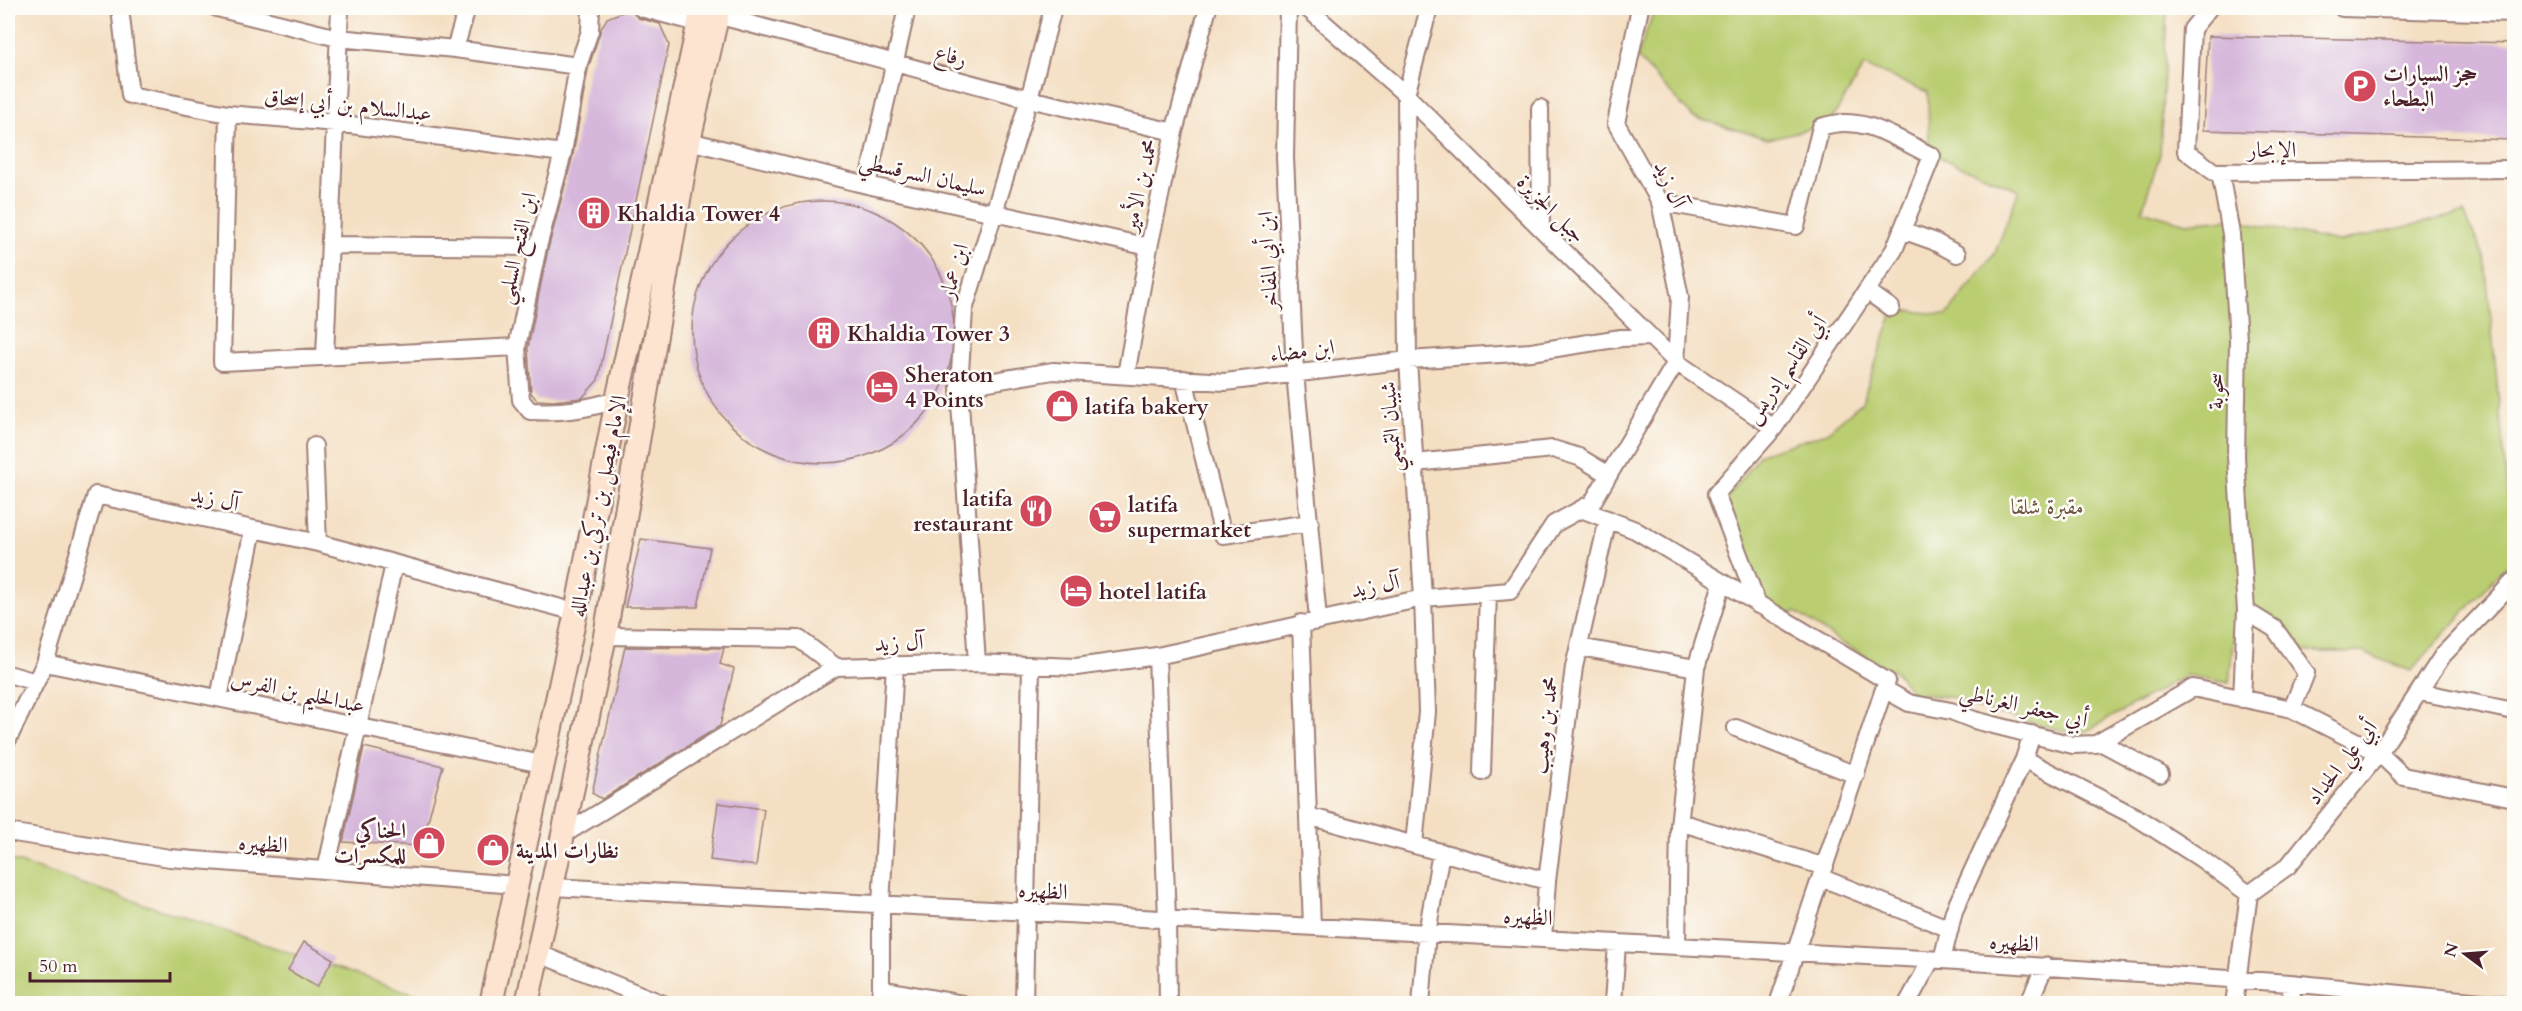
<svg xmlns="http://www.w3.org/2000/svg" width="2522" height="1011" font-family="Cardo,Amiri,serif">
	<rect width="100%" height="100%" fill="#fdfcf7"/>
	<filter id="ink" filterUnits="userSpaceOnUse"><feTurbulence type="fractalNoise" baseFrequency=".0167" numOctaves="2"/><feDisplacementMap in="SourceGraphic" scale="12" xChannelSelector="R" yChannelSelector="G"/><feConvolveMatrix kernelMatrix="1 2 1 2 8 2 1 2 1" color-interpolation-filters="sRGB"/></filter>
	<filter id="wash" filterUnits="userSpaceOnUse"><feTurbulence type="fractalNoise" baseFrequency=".008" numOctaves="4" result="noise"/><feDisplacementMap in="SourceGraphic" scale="24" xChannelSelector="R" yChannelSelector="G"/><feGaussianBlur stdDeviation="1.35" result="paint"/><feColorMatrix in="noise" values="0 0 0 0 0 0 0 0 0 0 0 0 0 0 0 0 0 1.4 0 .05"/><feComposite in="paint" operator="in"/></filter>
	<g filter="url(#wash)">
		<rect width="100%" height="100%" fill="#f4dfc3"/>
		<path fill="#bacd71" stroke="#82764e" stroke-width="1.5" d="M1655 8H2167L2160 154 2142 210 2186 223 2228 219 2339 242 2464 213 2485 259 2514 557 2411 671 2362 652H2305L2280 624 2237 601 2229 683 2186 675 2080 735 1977 708 1956 698 1912 693 1897 673 1840 642 1796 612 1783 616 1754 587 1752 565 1722 505 1760 454 1826 433 1862 402 1894 309 1947 315 1995 253 2019 190 1929 153 1928 92 1864 66 1829 124 1768 139 1693 117 1637 57Z
			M8 859 442 1003H8Z"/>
		<g id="blocks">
			<path fill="#d6b7db" d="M630 9 638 18 660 24 669 45 598 380 582 398 553 401 537 400 531 393 528 348 548 249 573 155 588 69 601 29 607 18Z
				M2208 36 2514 43V140L2203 130Z
				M692 332a131 131 0 1 1 262 0a131 131 0 1 1-262 0Z
				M641 539 710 548 698 607H625Z
				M625 647 724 648 720 664 734 669 720 726 602 799 592 793Z
				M364 747 443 766 421 846 343 842Z
				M718 803 764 809 756 866 710 860Z
				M304 942 333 959 317 987 288 970Z"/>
		</g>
	</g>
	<g filter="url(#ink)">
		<use href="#blocks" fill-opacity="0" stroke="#9f7f77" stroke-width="1.5"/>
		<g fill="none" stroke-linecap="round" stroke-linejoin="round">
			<defs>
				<path id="minor" d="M120 8 130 95 228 114 336 123 563 153
					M217 8 338 38 455 49 578 66
					M591 8 590 31 578 66 563 153 538 247 517 347 521 400 530 411C563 413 585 409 617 400
					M641 8 698 23
					M1288 8 1285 157 1295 373 1318 619
					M1307 8 1406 95 1676 362 1774 428
					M2209 8 2192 29 2186 151 2214 172 2514 169
					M2342 8 2514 13
					M717 15 1029 99 1174 132
					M455 49 467 8
					M1540 108 1541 228
					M228 114 222 362 517 347
					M689 141 867 185 1149 247
					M2220 172 2231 234 2238 340 2236 457 2246 611 2242 699
					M867 185 907 8
					M1660 202 1796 226 1821 127C1862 113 1895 138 1932 156L1894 250 1774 428 1716 494 1758 605
					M1902 230 1933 241 1957 254
					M330 245 538 247
					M1867 291 1891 308
					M325 356 340 8
					M1126 375 1149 247 1174 132 1208 8
					M1184 379 1223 535 1310 523
					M959 387 1053 371 1225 382 1408 360 1531 352 1621 338 1650 337
					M314 446 318 543
					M1415 463 1553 449 1579 457 1609 475
					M1581 509 1635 530 1887 681 1884 689 1909 703 1951 711 1974 720 2073 745 2096 744 2193 688 2292 709 2379 753 2403 776 2514 798
					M2246 611 2275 629 2306 673 2292 709
					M1301 623 1312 927
					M605 636 799 639 836 667 977 663 1076 667 1157 656 1423 598 1510 591 1554 524 1592 503 1676 362 1680 297 1660 202 1616 123 1640 8
					M1579 647 1696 668
					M1157 656 1167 919 1168 1004
					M45 663 542 764
					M977 663 959 387 964 310 1029 99 1053 8
					M8 674 36 682
					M2420 692 2514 711
					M219 698 253 529
					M1736 728 1856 775
					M8 739 45 663 96 495 318 543 576 612
					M2100 742 2160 774
					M2024 759 2136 817 2200 858 2249 894
					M1482 772 1488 593
					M1308 816 1547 881
					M1680 822 1825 867
					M8 832 170 858 516 885
					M563 835 836 667
					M1414 845 1427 712 1423 598 1408 360 1406 95 1429 8
					M326 870 394 564
					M1822 878 1950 929
					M552 887 1942 960 2290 983 2502 1004
					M1543 939 1547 881 1574 667 1608 519
					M1677 946 1679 826 1696 668 1722 583
					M537 953 663 1004
					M1942 960 1954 911 2024 759 2032 734
					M2290 983 2293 1004
					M881 989 963 1004
					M879 1004 881 989V904L895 664
					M1024 1004 1031 665
					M1421 1004 1427 933 1441 852
					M1613 1004 1617 943
					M1778 1004 1884 689
					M1907 1004 1931 960
					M2028 1004 2045 966
					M2234 1004 2249 894 2288 866 2379 753 2443 655 2514 581"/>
				<path id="secondary" d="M491 1004 576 612 617 400 702 8
					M527 1004 605 636 689 141 719 8"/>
			</defs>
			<use href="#minor" stroke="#9f7f77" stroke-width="20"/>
			<use href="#secondary" stroke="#9f7f77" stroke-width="26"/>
			<use href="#minor" stroke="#fff" stroke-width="16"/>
			<use href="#secondary" stroke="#fde4d0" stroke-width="22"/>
		</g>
	</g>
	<defs>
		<symbol id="parking-disc" viewBox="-11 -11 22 22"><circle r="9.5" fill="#d1495b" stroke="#fdfcf7"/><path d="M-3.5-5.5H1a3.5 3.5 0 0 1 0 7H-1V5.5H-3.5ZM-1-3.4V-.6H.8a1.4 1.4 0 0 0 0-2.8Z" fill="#fff"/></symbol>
		<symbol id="building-disc" viewBox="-11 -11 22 22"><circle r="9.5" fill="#d1495b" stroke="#fdfcf7"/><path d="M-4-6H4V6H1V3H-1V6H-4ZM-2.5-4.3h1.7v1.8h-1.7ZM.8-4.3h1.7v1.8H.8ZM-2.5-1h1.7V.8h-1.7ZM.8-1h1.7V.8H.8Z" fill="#fff"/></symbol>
		<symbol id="hotel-disc" viewBox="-11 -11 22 22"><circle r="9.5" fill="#d1495b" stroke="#fdfcf7"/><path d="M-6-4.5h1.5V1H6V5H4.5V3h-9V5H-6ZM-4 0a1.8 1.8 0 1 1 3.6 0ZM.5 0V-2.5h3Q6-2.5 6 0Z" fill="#fff"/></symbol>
		<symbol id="shop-disc" viewBox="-11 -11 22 22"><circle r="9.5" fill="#d1495b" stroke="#fdfcf7"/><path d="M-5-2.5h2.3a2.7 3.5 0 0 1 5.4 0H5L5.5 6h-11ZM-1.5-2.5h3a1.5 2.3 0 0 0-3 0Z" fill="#fff"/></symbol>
		<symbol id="restaurant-disc" viewBox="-11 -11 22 22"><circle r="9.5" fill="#d1495b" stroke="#fdfcf7"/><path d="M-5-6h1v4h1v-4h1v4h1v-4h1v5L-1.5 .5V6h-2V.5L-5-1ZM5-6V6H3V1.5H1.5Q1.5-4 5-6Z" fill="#fff"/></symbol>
		<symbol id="supermarket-disc" viewBox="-11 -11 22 22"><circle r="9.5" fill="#d1495b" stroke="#fdfcf7"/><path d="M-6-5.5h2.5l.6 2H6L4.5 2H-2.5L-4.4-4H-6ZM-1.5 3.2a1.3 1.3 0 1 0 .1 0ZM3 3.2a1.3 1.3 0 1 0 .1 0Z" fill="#fff"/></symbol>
	</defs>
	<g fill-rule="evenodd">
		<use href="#parking-disc" x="2341" y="67" width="38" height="38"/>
		<use href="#building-disc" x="575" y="194" width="38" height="38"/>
		<use href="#building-disc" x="805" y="314" width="38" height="38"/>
		<use href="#hotel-disc" x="863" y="368" width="38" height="38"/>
		<use href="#shop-disc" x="1043" y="387" width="38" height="38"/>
		<use href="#restaurant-disc" x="1017" y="492" width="38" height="38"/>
		<use href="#supermarket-disc" x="1086" y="498" width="38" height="38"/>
		<use href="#hotel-disc" x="1057" y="572" width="38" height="38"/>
		<use href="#shop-disc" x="410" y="824" width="38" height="38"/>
		<use href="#shop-disc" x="474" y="831" width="38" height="38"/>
	</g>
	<g text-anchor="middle" stroke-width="5" stroke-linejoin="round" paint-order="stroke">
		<g font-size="22" fill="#4a1f2b" stroke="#fdfcf7">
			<text transform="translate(951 55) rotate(15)" y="8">رفاع</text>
			<text transform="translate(348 104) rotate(6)" y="8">عبدالسلام بن أبي إسحاق</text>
			<text x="2272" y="157">الإبحار</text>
			<text transform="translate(923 174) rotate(13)" y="8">سليمان السرقسطي</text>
			<text transform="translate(1671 184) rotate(66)" y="8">آل زيد</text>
			<text transform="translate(1139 185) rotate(-77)" y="8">محمد بن الأمير</text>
			<text transform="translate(1552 208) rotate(45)" y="8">جبل الجزيرة</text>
			<text transform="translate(516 248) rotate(-77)" y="8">ابن الفتح السلمي</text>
			<text transform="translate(1267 261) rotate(-93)" y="8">ابن أبي المفاخر</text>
			<text transform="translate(953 271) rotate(-74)" y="8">ابن عمار</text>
			<text transform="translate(1302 350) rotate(-7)" y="8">ابن مضاء</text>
			<text transform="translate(1785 369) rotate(-55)" y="8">أبي القاسم إدريس</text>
			<text transform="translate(2215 391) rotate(-89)" y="8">سحوبة</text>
			<text transform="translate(1390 427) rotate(-94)" y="8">شيبان التميمي</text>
			<text transform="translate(215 498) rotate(12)" y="8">آل زيد</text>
			<text transform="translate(597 506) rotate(-79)" y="8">الإمام فيصل بن تركي بن عبدالله</text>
			<text transform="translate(1375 585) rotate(-11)" y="8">آل زيد</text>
			<text transform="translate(899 642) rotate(-2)" y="8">آل زيد</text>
			<text transform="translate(298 691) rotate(12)" y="8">عبدالحليم بن الفرس</text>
			<text transform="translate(2024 705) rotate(13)" y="8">أبي جعفر الغرناطي</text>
			<text transform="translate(1544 725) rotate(-83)" y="8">محمد بن وهيب</text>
			<text transform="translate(2341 762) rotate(-52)" y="8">أبي علي الحداد</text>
			<text transform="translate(263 843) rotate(4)" y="8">الظهيره</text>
			<text transform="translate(1043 890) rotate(3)" y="8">الظهيره</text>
			<text transform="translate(1528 916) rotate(3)" y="8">الظهيره</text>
			<text transform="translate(2014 942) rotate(4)" y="8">الظهيره</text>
		</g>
		<g font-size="22" font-weight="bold" fill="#4a1f2b" stroke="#fdfcf7" text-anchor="start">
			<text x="2383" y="81">حجز السيارات<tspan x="2383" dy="25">البطحاء</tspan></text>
			<text x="617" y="221">Khaldia Tower 4</text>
			<text x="847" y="341">Khaldia Tower 3</text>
			<text x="905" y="382">Sheraton<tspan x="905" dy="25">4 Points</tspan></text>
			<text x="1085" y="414">latifa bakery</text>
			<text x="1013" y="506" text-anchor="end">latifa<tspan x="1013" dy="25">restaurant</tspan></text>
			<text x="1128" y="512">latifa<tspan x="1128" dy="25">supermarket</tspan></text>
			<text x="1099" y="599">hotel latifa</text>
			<text x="406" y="838" text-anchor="end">الحناكي<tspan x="406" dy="25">للمكسرات</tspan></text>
			<text x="516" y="858">نظارات المدينة</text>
		</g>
		<g font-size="22" fill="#6c5340" stroke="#fdfcf7">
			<text x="2047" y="514">مقبرة شلقا</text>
		</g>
	</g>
	<rect width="2522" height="1011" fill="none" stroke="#fdfcf7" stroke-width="30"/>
	<g transform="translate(2465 954) rotate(286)" stroke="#fdfcf7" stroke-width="4.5" paint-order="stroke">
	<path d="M0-4.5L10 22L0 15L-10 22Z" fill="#4a1f2b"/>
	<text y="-9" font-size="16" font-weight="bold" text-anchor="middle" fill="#4a1f2b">N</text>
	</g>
	<path d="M30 972v9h140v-9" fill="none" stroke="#4a1f2b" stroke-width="3"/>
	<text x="39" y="972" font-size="18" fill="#4a1f2b" stroke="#fdfcf7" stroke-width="4.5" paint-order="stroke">50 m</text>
</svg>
